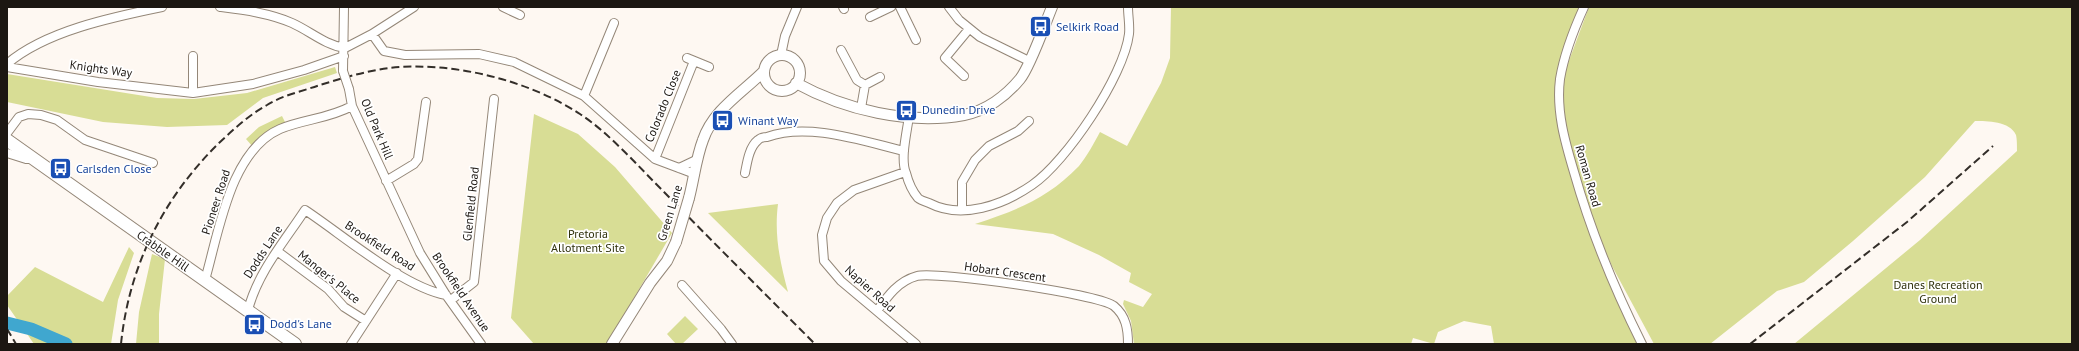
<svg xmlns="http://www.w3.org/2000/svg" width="2079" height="351" font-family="'PT Sans',sans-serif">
	<rect width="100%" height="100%" fill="#fef8f2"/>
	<path fill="#d8dd95" d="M1171 7H1580L1557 83 1559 126 1605 271 1637 344H1494L1491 326 1464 321 1438 332 1434 344 1413 338 1411 344H1134L1131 321 1123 304 1124 300 1143 307 1152 294 1129 282 1131 273 1099 255 1053 234 975 224C1017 210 1047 199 1079 166 1087 156 1094 143 1100 132L1127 146 1161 83 1170 58Z
		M1589 7H2072V344H1794L1920 240 2017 151C2017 146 2017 139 2016 135 2010 121 1987 121 1975 121L1925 177 1853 241 1804 282 1777 291 1710 344H1654L1612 266 1587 211 1561 124 1564 74Z
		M335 67 337 73 263 98 227 125 167 127 103 122 7 102V74L157 98 194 99 247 93Z
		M534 114 578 134 615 167 672 233 607 344H534L511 318Z
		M282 116 286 124 253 147 246 139 259 127Z
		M778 204C774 235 780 262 788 292L708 213Z
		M129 247 134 253 118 300 111 344H34L7 305V296L35 267 103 302Z
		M152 254 165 259 159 314V344H136L139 312Z
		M685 316 698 329 682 344H676L667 334Z"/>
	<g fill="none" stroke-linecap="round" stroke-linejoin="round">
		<path stroke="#40a7cf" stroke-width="13" d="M7 323 31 329 66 344"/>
		<defs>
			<path id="minor" d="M220 7C244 10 269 13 292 23 310 31 325 45 345 48
				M503 7 520 15
				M843 7 844 9
				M900 7 916 40
				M949 7 959 20 980 37 1029 61
				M1584 7C1574 29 1564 55 1560 79 1556 111 1565 142 1574 172 1591 232 1614 288 1642 344
				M870 17 891 7
				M372 34 384 51 405 55 479 54 514 62 584 96 655 159 695 174
				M345 48 372 34 414 7
				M841 50 857 80 865 85 861 108
				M781 55 785 36 797 7
				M193 56V93
				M687 58 709 67
				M7 64C45 31 113 17 162 7
				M7 67 98 82 193 93 253 84 304 70 344 56
				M343 71 344 7
				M964 76 945 58 969 29
				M865 85 880 77
				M349 89 352 106 420 253 446 295 481 344
				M584 96 614 23
				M909 116C907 132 900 159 906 173 908 181 913 192 918 198 920 200 926 202 929 203 962 220 1003 205 1032 185 1066 162 1124 76 1129 34 1130 26 1128 16 1128 7
				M7 133 19 117 28 114 41 115 57 120 85 140 153 163
				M7 153 26 159H31
				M655 159 694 61
				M679 168 698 159
				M905 172 854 190 837 203 827 218 822 235 824 261 841 281 916 344
				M745 173C747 163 749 147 758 140 760 138 764 137 767 137 808 122 862 141 904 151
				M386 181 414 164 418 159 426 102
				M962 210V182L975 160 989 146 1018 131 1029 121
				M277 251 328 289 344 307 366 321
				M205 280C219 232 230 151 280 129 304 119 328 119 352 106
				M682 285 721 329 732 344
				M451 300 474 282 494 99
				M248 310C258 272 284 242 305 210 343 235 403 287 446 295
				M877 311C887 297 898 281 917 276 937 271 1099 294 1114 306 1126 316 1128 329 1128 344
				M351 344 397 273"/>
			<path id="tertiary" d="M764 73a18 18 0 1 1 36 0a18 18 0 1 1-36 0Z
				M796 83C845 110 909 125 964 115 986 111 1006 96 1020 79 1030 67 1045 24 1052 7
				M689 198C694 179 696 158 703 140 713 110 742 93 764 71
				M612 344 650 283 667 261 676 242"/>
			<path id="primary" d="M7 140 295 344"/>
		</defs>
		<use href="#minor" stroke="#948778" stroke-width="10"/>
		<use href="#tertiary" stroke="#948778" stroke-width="12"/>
		<use href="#primary" stroke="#948778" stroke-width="14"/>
		<use href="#minor" stroke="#fff" stroke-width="8"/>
		<use href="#tertiary" stroke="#fff" stroke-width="10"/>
		<use href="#primary" stroke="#fff" stroke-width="12"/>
		<path stroke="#332e29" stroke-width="2" stroke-dasharray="8 4" stroke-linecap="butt" d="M7 329 16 344
			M121 344C129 266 163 198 219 143 234 129 249 115 267 105 283 95 303 91 320 85 343 78 366 71 389 68 452 61 528 80 580 114 608 132 640 168 664 192 714 243 764 293 815 344
			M1750 344 1907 222 1993 146"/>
		<defs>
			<path id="minor-bridge" d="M343 71 349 89"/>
			<path id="tertiary-bridge" d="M676 242 689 198"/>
		</defs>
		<use href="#minor-bridge" stroke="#948778" stroke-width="10" stroke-linecap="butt"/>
		<use href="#tertiary-bridge" stroke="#948778" stroke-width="12" stroke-linecap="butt"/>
		<use href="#minor-bridge" stroke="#fff" stroke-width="8"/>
		<use href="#tertiary-bridge" stroke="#fff" stroke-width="10"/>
	</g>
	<defs>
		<symbol id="bus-square" viewBox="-11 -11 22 22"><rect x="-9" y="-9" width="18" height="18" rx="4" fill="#1a4fb4" stroke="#fff"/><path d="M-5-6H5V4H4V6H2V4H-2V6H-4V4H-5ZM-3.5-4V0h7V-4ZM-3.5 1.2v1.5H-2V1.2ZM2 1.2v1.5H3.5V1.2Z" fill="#fff"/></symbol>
	</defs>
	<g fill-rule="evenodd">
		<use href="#bus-square" x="1028" y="14" width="25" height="25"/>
		<use href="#bus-square" x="894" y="98" width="25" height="25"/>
		<use href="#bus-square" x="710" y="108" width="25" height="25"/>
		<use href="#bus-square" x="48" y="156" width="25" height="25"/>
		<use href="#bus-square" x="242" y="312" width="25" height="25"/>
	</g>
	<g text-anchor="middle" stroke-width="3.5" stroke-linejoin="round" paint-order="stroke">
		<g font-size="12" fill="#164399" stroke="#fff" text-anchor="start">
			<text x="1056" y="31">Selkirk Road</text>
			<text x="922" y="114">Dunedin Drive</text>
			<text x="738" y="125">Winant Way</text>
			<text x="76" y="173">Carlsden Close</text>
			<text x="270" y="328">Dodd's Lane</text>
		</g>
		<g font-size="12" fill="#1c1712" stroke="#fff">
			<text transform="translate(101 69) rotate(8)" y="4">Knights Way</text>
			<text transform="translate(663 106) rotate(-68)" y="4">Colorado Close</text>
			<text transform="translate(377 129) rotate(67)" y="4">Old Park Hill</text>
			<text transform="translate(1588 176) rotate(74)" y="4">Roman Road</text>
			<text transform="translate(216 202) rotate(-72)" y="4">Pioneer Road</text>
			<text transform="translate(471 204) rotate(-84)" y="4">Glenfield Road</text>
			<text transform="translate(670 213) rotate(-73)" y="4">Green Lane</text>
			<text transform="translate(380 246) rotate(33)" y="4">Brookfield Road</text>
			<text transform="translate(163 251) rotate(35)" y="4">Crabble Hill</text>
			<text transform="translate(263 252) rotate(-57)" y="4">Dodds Lane</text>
			<text transform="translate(1005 272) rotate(8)" y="4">Hobart Crescent</text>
			<text transform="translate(329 277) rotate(39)" y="4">Manger's Place</text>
			<text transform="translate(870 289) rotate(42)" y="4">Napier Road</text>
			<text transform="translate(461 292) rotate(56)" y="4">Brookfield Avenue</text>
		</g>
		<g font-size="12" fill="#2f310b" stroke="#fff">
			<text x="588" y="238">Pretoria<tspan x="588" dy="14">Allotment Site</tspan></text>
			<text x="1938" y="289">Danes Recreation<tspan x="1938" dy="14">Ground</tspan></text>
		</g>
	</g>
	<rect width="2079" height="351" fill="none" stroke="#1c1712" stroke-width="16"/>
</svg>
